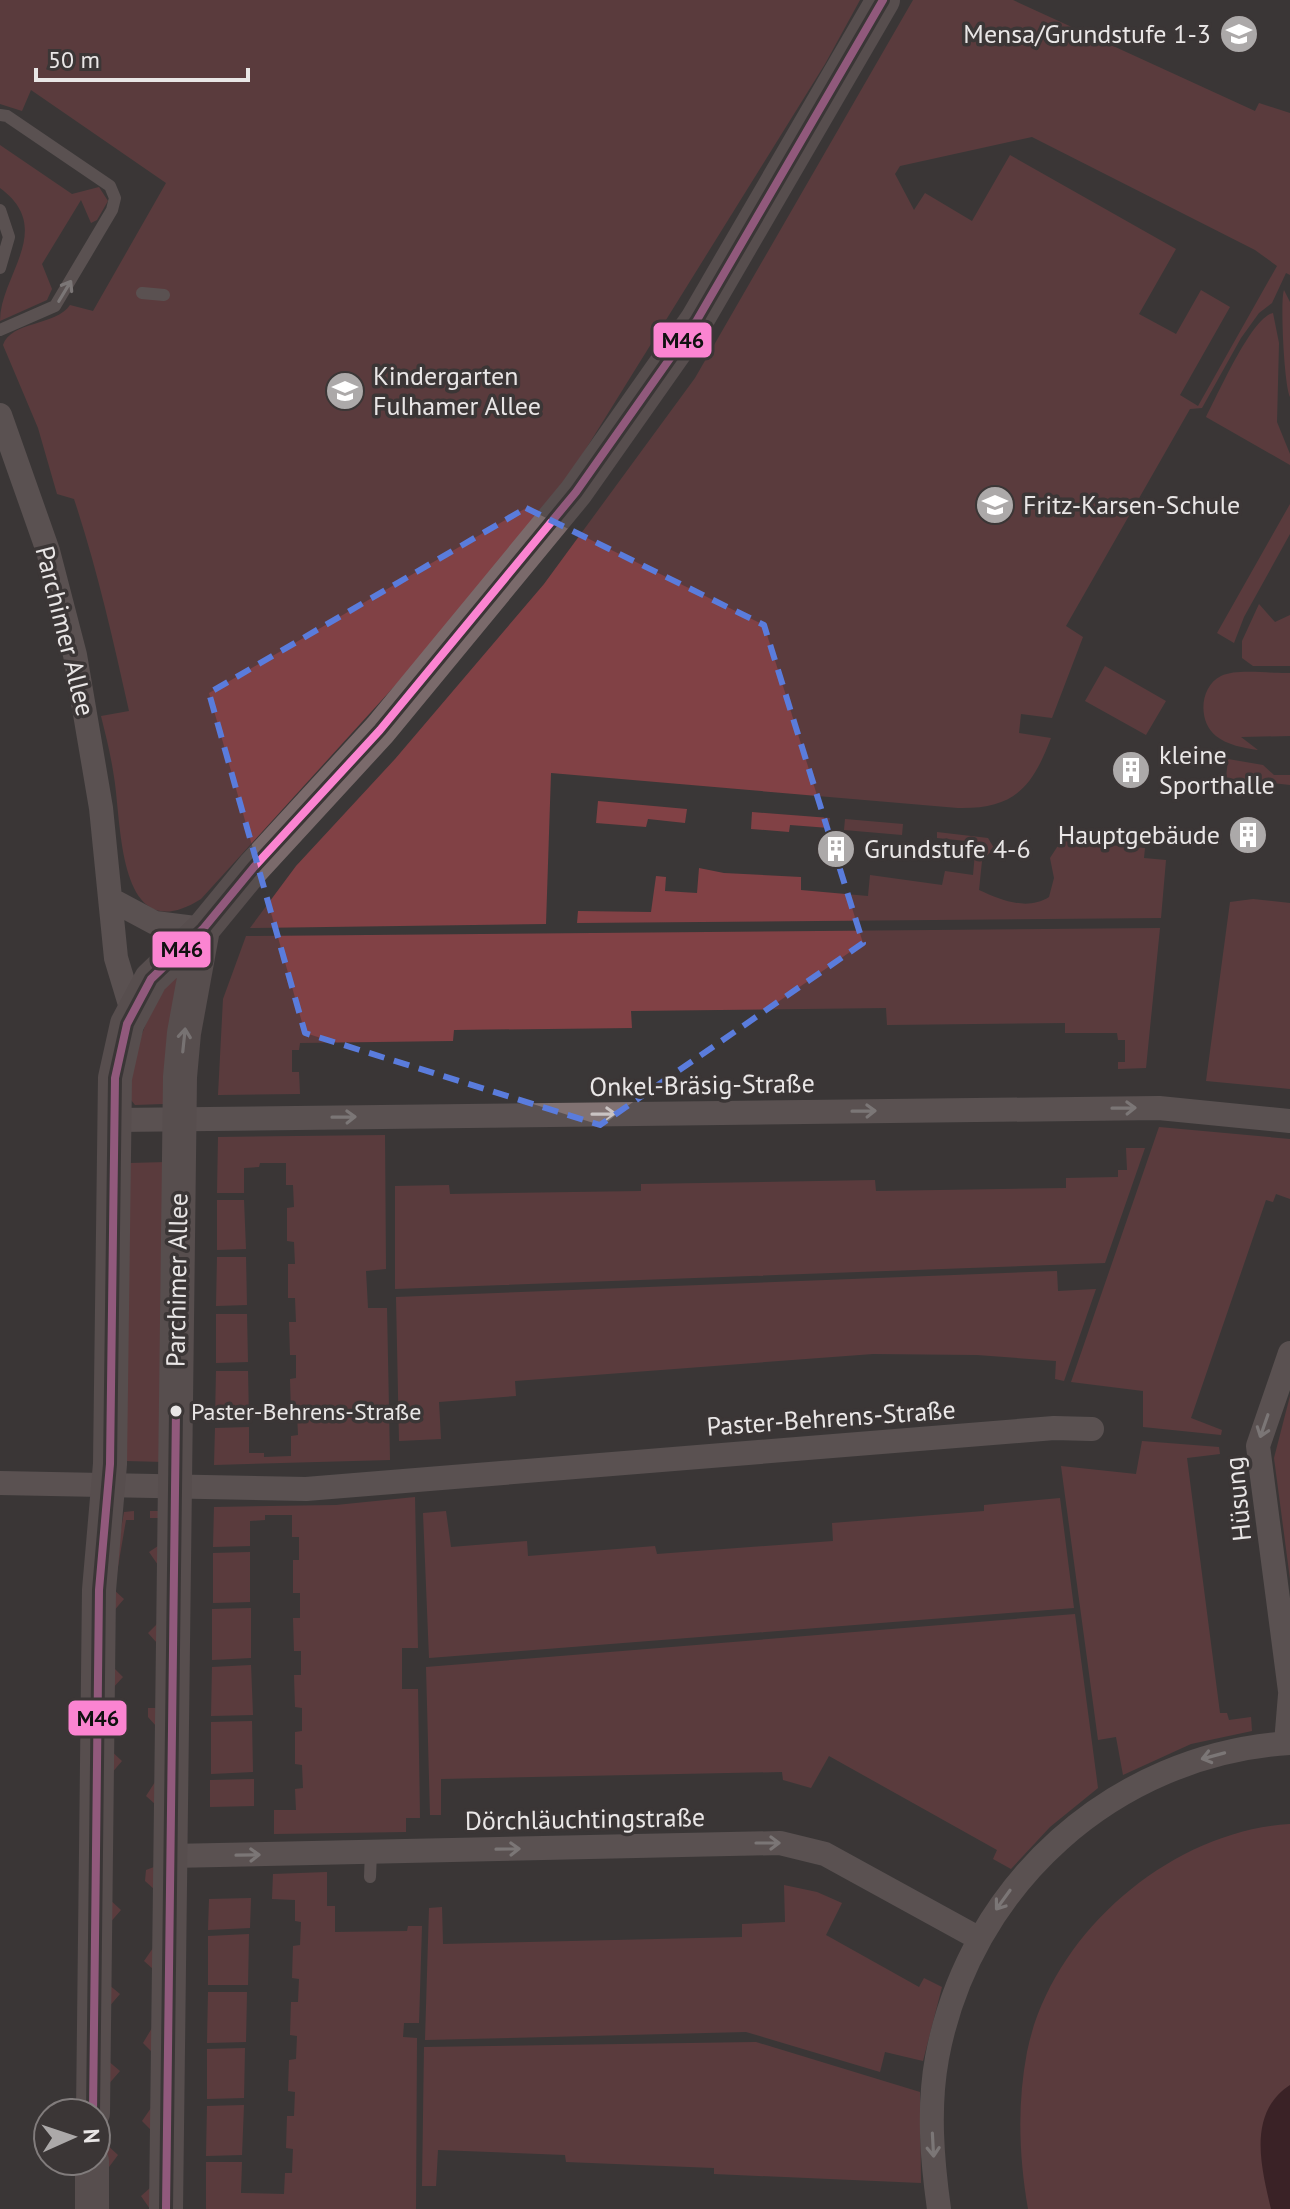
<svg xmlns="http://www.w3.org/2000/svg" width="1290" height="2209" font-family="'PT Sans',sans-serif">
	<rect width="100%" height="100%" fill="#3a3737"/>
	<path fill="#814145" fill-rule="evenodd" d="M0 0H860L825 64 574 468 451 624 201 899C117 952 122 823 114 777 111 756 106 736 101 716L129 711C113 639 97 568 74 499L57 494 38 428 3 345C11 321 56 326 70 305L93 311 166 183 31 90 22 111 0 104Z
		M913 0H1013L1255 111 1259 103 1290 113V275L1286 273 1272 303 1259 313 1241 338 1202 408 1190 409 1066 626 1083 637 1052 718 1021 714 1019 733 1051 738C1032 788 1014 809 958 808L551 773 546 924 250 928 296 866 395 759 544 584 695 378ZM1032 137 1255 250 1277 266 1198 406 1180 395 1230 307 1201 290 1176 334 1139 314 1176 249 1010 155 972 221 925 193 914 210 895 174 900 166Z
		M0 145 72 194 99 187 108 201 97 220 91 223 81 200 42 264 52 289 47 300 0 321C0 275 56 229 0 188Z
		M1284 290 1290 302V397C1284 385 1280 299 1284 290Z
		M1273 313 1279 343 1277 422 1290 454V465L1206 417C1218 395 1251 318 1273 313Z
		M1290 504V534L1244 617 1234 643 1217 633Z
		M1259 604 1275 622 1290 615V666H1253L1242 658V641Z
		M1105 666 1166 701 1146 735 1085 701Z
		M1290 673V736L1241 737 1258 750C1244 748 1227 745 1216 736 1198 722 1199 687 1221 676 1238 668 1271 674 1290 673Z
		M1228 759 1263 765 1274 775H1290V785L1226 778Z
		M598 801 687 809 685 823 648 819 646 827 596 823Z
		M752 812 830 818 829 828 790 825 789 832 751 829Z
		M845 819 903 824 902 835 844 830Z
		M937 832 988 838 994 848 982 861 979 890C1001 900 1027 911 1049 897L1054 878 1050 858 1061 841 1145 848 1144 858 1166 860 1161 918 577 923 578 911 651 912 656 876 666 877 665 891 697 893 699 868 724 873 801 877V890L868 896 870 875 942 885 945 871 973 875 976 842 937 838Z
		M1253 899 1290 903V1089L1206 1081 1230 902Z
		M1160 928 1146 1068 1118 1069V1062H1125V1040H1118L1117 1033H1065V1023L887 1025 886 1008 631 1011 632 1028 454 1030 453 1041 300 1043 299 1050H292V1072H299L300 1094 218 1095 223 999 246 936Z
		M178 969 163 1104 135 1105 131 1100C130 1048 149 1010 178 969Z
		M1159 1127 1290 1139V1199L1276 1194 1273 1202 1266 1200 1191 1418 1222 1430 1221 1435 1143 1427V1391L1071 1382Z
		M385 1135 386 1269 366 1271 368 1308H387L390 1460 214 1465 215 1428 249 1427V1453H264V1457L291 1456V1436L298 1435 297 1412H291L290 1379 296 1378V1355H290L289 1322H296L295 1298H288V1264H295L294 1242 287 1241V1208L294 1207 293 1185H286V1163H260L259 1167 244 1168V1193H217L218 1137Z
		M1126 1148H1145L1105 1263 395 1289V1186L449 1185 450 1194 641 1191V1184L875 1180 876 1191 1066 1188V1178L1118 1177V1170H1127Z
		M167 1162 165 1462 126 1461 130 1163Z
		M217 1200H244L246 1249 217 1250Z
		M217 1257H246L247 1305 216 1306Z
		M1057 1271 1058 1291 1096 1289 1064 1381 1055 1379 1056 1361 977 1355 873 1354 515 1381 516 1396 439 1402 441 1439 399 1441 396 1297Z
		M216 1314H247L248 1362 216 1363Z
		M216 1371H248L249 1419 215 1420Z
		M1290 1396V1579L1274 1458Z
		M1142 1441 1219 1447 1220 1454 1187 1458 1220 1713H1227L1229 1720 1251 1717 1252 1731 1191 1744 1123 1775 1116 1737 1098 1740 1061 1466 1136 1474Z
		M415 1497 418 1648H402V1689H418L420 1818H406V1832L274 1834V1810H296L295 1789 303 1788 302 1765 295 1764V1732L302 1731V1708L295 1707 294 1675H301V1651H294L293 1618H300V1593H293V1560H299V1537H292V1515H265V1520L250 1521V1546L213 1547 214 1507 336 1505Z
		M1060 1498 1074 1608 429 1658 423 1513 446 1511 451 1547 527 1541 528 1556 655 1546 657 1554 833 1541 832 1523 984 1511V1505Z
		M134 1511V1520H126L114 1590 124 1599 112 1613 111 1665 123 1677 111 1690 110 1750 122 1761 110 1775 111 1589 124 1512Z
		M150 1511H162L155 1804 146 1796 155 1782 156 1726 148 1717V1708H156L157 1643 148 1633 157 1624 158 1565 149 1552 158 1546V1518H150Z
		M250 1552V1602L213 1603V1553Z
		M251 1608V1658L212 1660V1609Z
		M1075 1614 1098 1788 1050 1827 1011 1869 993 1859 997 1850 829 1756 811 1788 783 1780 782 1772 441 1779V1815H430L426 1667Z
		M251 1665 253 1715 211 1716 212 1667Z
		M252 1721 253 1772 211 1774V1722Z
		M254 1779V1806L210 1807V1780Z
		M1290 1824V2209H1028C1019 2156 1017 2105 1027 2052 1051 1934 1170 1831 1290 1824Z
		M106 1832 109 1899 121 1910 108 1925V1984L120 1994 107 2009V2060L120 2071 107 2086 106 2144 118 2155 106 2171 101 2209Z
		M155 1842H159L156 2209H150L141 2196 150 2188 151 2130 142 2121 151 2108 152 2052 143 2043 152 2028 153 1969 144 1961 153 1948 154 1889 145 1881 146 1870 154 1867Z
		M327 1872V1906H335V1932L407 1931 408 1926H422L419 2023H404L403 2037 417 2038 416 2209H206V2162H242L241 2193 284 2194 285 2173H292L293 2149 286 2148 287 2116H294L295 2092 288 2091 289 2060 296 2059 297 2036 290 2035 291 2002H298L299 1979 292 1978 293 1946 300 1945 301 1922 295 1921V1900L272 1899 273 1874Z
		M784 1885 817 1892 842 1903 826 1935 919 1987 924 1978 942 1987 923 2061 885 2052 880 2072 746 2032 425 2040 429 1908 442 1907 443 1944 742 1937V1924L785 1922Z
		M251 1898 250 1928 208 1930 209 1899Z
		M249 1934 248 1985H208V1936Z
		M208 1992H247L246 2042 207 2043Z
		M756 2042 920 2092 921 2183 714 2174V2168L566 2162 565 2155 438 2150 436 2186H422L424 2047Z
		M245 2048 244 2098 207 2099V2049Z
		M244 2105 242 2155 206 2156 207 2106Z"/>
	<path fill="#3b0b13" d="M1290 2085V2209H1271C1261 2167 1247 2113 1290 2085Z"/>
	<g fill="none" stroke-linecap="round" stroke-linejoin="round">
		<path stroke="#817272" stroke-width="12" d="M0 115 7 116 110 186 115 198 112 210 55 306 0 330
			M0 210 9 237 0 268
			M142 293 164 295
			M370 1877 371 1852"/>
		<path stroke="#817272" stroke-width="24" d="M0 415 48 551 75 655 101 808 116 958 132 1011
			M112 900 155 923 203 929
			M115 1120 1159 1108 1290 1121
			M1290 1353 1258 1446 1290 1691
			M0 1483 306 1489 1054 1428 1092 1429
			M1286 1743 1290 1695
			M170 1856 780 1843 825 1854 978 1938
			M939 2209C932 2159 928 2107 937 2058 969 1885 1114 1754 1290 1743"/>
		<path stroke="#7a6a6b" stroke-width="34" d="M93 2113 99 1590 110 1464 115 1078 127 1024 151 979 203 929 254 867 380 730 576 492 697 320 883 0
			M92 2209V2161
			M166 2209 180 1077 184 1033 203 929"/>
		<defs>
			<path id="bus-1" d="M93 2113 99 1590 110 1464 115 1078 127 1024 151 979 203 929 254 867 380 730 576 492 697 320 883 0
				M166 2209 176 1411"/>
		</defs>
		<use href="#bus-1" stroke="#3b3636" stroke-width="14"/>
		<use href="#bus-1" stroke="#fb84d1" stroke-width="8"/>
	</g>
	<defs><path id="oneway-shaft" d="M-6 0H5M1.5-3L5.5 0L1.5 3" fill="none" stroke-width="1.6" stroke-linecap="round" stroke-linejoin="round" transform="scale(2)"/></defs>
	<g stroke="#cac3c3">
		<use href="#oneway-shaft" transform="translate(65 291) rotate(-59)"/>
		<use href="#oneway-shaft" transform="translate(1124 1108) rotate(-1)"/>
		<use href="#oneway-shaft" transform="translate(864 1111) rotate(-1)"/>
		<use href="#oneway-shaft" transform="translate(604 1114) rotate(-1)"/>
		<use href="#oneway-shaft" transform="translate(344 1117) rotate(-1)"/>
		<use href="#oneway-shaft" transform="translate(1264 1426) rotate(109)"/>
		<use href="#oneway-shaft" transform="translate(1213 1756) rotate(165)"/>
		<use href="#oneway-shaft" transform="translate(768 1843)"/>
		<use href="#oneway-shaft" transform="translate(508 1849) rotate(-1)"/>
		<use href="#oneway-shaft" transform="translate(248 1855) rotate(-1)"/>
		<use href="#oneway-shaft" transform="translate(1003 1900) rotate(126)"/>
		<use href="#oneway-shaft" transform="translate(933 2145) rotate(87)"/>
	</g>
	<use stroke="#c2bbbb" href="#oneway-shaft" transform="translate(184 1040) rotate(-84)"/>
	<path d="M0 0H1290V2209H0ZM526 508 764 625 863 943 600 1125 305 1033 209 693Z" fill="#3a3737" fill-opacity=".55" fill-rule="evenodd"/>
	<path fill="none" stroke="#5a7cdc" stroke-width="6" stroke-dasharray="16 10" stroke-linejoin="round" d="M526 508 764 625 863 943 600 1125 305 1033 209 693Z"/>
	<defs>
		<symbol id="school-disc" viewBox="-11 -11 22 22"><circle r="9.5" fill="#aca9a9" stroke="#3b3636"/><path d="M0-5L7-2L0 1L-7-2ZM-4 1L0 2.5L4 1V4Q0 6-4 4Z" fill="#fff"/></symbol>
		<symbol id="building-disc" viewBox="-11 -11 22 22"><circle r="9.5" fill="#aca9a9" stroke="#3b3636"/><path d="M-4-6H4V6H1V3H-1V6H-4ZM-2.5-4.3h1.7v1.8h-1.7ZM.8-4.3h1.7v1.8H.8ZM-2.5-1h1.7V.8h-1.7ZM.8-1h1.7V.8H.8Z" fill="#fff"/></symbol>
	</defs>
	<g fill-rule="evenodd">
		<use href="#school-disc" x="1217" y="12" width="44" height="44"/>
		<use href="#school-disc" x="323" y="369" width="44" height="44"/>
		<use href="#school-disc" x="973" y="483" width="44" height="44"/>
		<use href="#building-disc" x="1109" y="748" width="44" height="44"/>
		<use href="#building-disc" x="1226" y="813" width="44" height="44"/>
		<use href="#building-disc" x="814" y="827" width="44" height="44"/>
	</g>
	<circle fill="#e9e6e6" stroke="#3b3636" stroke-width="3" cx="176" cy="1411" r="7"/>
	<g text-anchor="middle" stroke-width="7" stroke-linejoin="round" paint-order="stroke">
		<g font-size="24" fill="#e9e6e6" stroke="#3b3636" text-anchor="start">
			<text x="191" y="1420">Paster-Behrens-Straße</text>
		</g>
		<g font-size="26" fill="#e9e6e6" stroke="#3b3636" text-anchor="start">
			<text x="1211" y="43" text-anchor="end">Mensa/Grundstufe 1-3</text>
			<text x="373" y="385">Kindergarten<tspan x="373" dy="30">Fulhamer Allee</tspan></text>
			<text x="1023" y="514">Fritz-Karsen-Schule</text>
			<text x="1159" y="764">kleine<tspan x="1159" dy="30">Sporthalle</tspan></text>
			<text x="1220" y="844" text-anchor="end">Hauptgebäude</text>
			<text x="864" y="858">Grundstufe 4-6</text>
		</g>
		<g font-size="26" fill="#e9e6e6" stroke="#3b3636">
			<text transform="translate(65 631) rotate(76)" y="9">Parchimer Allee</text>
			<text transform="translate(702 1085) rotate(-1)" y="9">Onkel-Bräsig-Straße</text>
			<text transform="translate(177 1280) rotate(-89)" y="9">Parchimer Allee</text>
			<text transform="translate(831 1418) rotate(-4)" y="9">Paster-Behrens-Straße</text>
			<text transform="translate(1238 1499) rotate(-96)" y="9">Hüsung</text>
			<text transform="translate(585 1819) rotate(-1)" y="9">Dörchläuchtingstraße</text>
		</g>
	</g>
	<g stroke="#3b3636" stroke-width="3">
		<rect x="652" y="321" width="61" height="38" rx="8" fill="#fb84d1"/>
		<rect x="151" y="930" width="61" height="39" rx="8" fill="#fb84d1"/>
		<rect x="67" y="1699" width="61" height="38" rx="8" fill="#fb84d1"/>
	</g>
	<g font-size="22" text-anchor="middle" font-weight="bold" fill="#111">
		<text x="683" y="348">M46</text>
		<text x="182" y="957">M46</text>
		<text x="98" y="1726">M46</text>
	</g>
	<g transform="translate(72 2137) rotate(87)"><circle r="38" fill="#3b3636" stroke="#817c7c" stroke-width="2"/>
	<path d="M0-6L14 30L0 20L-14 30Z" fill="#aca9a9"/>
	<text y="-12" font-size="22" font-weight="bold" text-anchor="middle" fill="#e9e6e6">N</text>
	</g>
	<path d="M36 68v12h212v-12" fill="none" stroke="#e9e6e6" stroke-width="4"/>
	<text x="48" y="68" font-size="24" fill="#e9e6e6" stroke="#3b3636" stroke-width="6" paint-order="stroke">50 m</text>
</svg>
